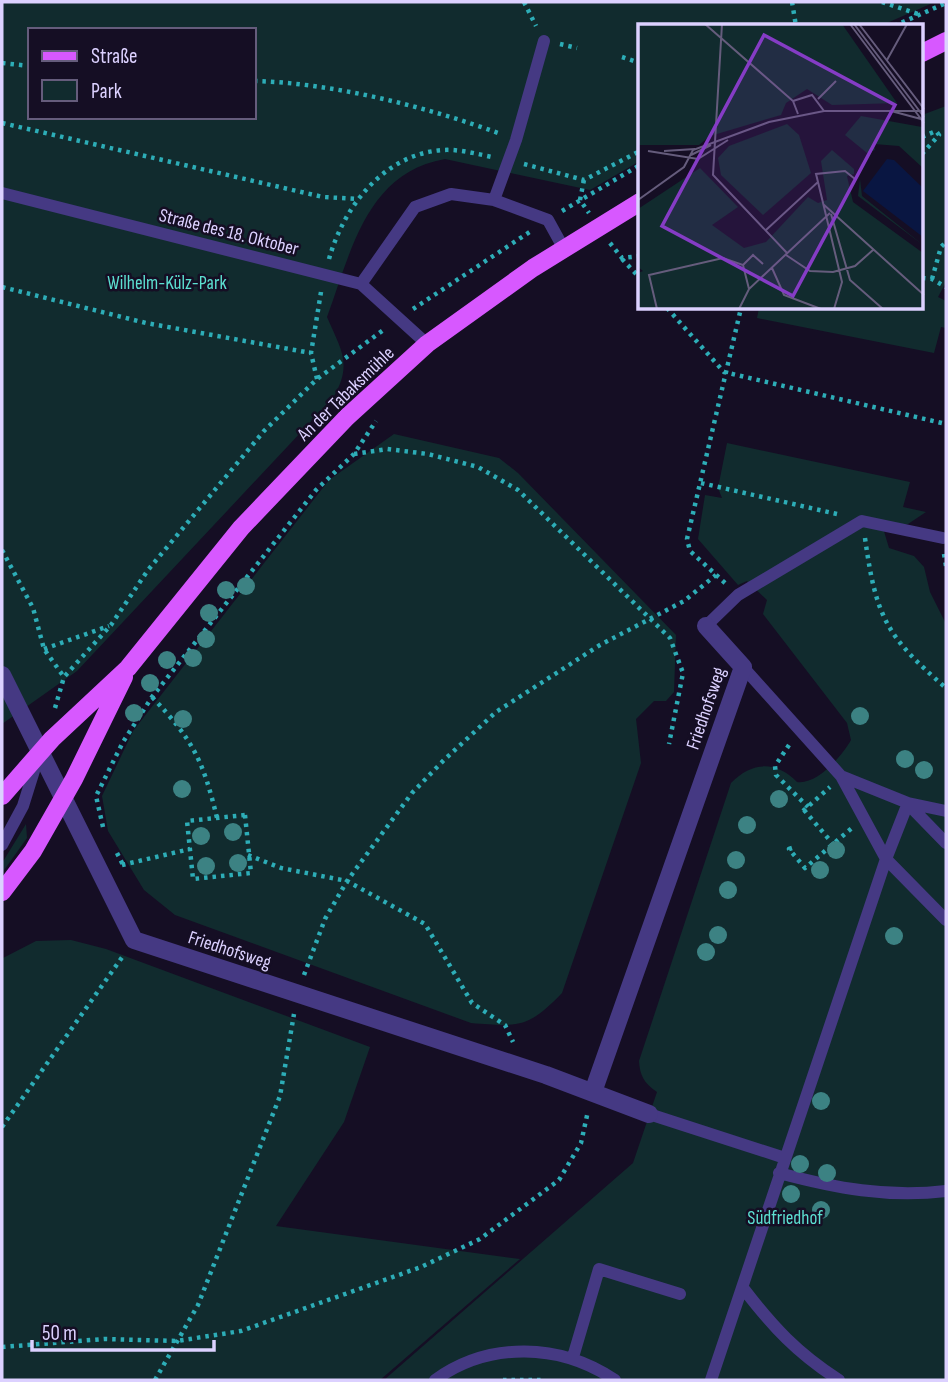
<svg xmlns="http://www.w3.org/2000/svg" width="948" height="1382" font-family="'Sofia Sans Condensed',sans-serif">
	<rect width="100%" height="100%" fill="#150e24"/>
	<path fill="#112b2e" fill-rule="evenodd" d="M2 2H935L880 26H640V161L590 190 445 159C366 173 351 252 327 317 341 350 353 364 333 398L77 671 2 724ZM30 30H254V117H30Z
		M946 106V282L938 297 946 301V328L941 327 934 353 757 318 759 308H922V115Z
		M394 434 499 458 518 473 676 635 674 692 666 701H654L636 719 641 763 562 993C528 1028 520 1027 471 1023L175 915 144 890 108 831 102 796 133 731 329 480Z
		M727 443 910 482 903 507 926 512 908 524 883 528 889 548 914 556 924 567 930 592 946 624V1380H384L633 1163 657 1092C644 1083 640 1076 639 1061L731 783C752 761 776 761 797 782 817 785 842 756 851 740L847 723 763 614 767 600 747 581 738 585 698 539 705 495 722 498 718 488Z
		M26 824 27 838 2 873V863Z
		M71 940 106 949 370 1047 344 1122 276 1226 520 1259 380 1380H2V963L3 958 36 941Z"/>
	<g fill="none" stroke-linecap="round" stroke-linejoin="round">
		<path stroke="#2dadb7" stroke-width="4.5" stroke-dasharray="3.5 5" stroke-linecap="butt" d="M524 2 536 26
			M792 2 796 26
			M882 2 918 14
			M894 26 946 3
			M560 44 577 48
			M622 57 640 63
			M2 63 30 66
			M254 81C334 83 427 107 501 134
			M2 123 323 197 357 199
			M922 137 936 131 939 135 922 154
			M524 164 584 180 640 151
			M584 180 580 200 589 213
			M562 211 640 165
			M610 243 622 258 640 256
			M329 259C344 206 384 154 443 150 459 149 477 154 492 157
			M622 259 640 278
			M922 278 932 279 946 287
			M932 279 941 247 946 242
			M2 287 146 323 311 353
			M667 308 724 372 946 424
			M413 309 531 231
			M317 379 311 353 321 292
			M354 454 387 449 428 454 478 467 518 490 670 638 683 673 669 744
			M701 483 837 514
			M865 538C876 617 886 636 946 688
			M2 550 33 608 44 649 64 677
			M944 554 946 566
			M725 583 690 551 687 539 741 308
			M44 649 109 626
			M152 697C193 740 203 760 217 818
			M55 708 64 677 111 625 148 570 264 431 317 379 386 328
			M789 745 775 766 776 775 808 807
			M804 810 833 844
			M803 811 830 787
			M245 815 251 873 193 879 187 821Z
			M103 827 96 796 123 742 152 697 316 490 354 454 376 421
			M792 848 789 849 805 868 852 828
			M117 853 123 865
			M248 855 281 868 347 881 425 924 472 1003 505 1025 513 1042
			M122 865 190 849
			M304 975 325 919 347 881 412 793 444 760 496 712 600 645 684 601 716 575
			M2 1127 123 956
			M2 1347 104 1339 177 1341 241 1331 421 1267 480 1239 559 1180 581 1143 588 1111
			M155 1380 198 1305 280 1096 294 1014
			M503 1380H545"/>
		<path stroke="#453983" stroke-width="12" d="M2 193 361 284 427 344
			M494 200 516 140 544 41
			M361 284 415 207 451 194 494 200 548 220 564 249
			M706 626 738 595 862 521 943 538
			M743 667 841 776 886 859 946 920
			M841 776 908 803 946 811
			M908 804 946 843
			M2 845 23 806 38 758
			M649 1114 785 1158
			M779 1173C835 1188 888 1198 946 1191
			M743 1288C773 1327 797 1353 839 1380
			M573 1357 599 1269 680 1294
			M435 1380C489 1341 560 1343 615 1380
			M711 1380 886 859 908 803"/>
		<path stroke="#453983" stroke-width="18" d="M2 675 134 940 546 1075 649 1114
			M593 1092 743 667 706 626"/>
		<path stroke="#d758ff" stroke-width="18" d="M922 53 946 41
			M2 796 52 739 128 668 241 528 347 417 427 344 533 268 640 202
			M2 892 33 851 74 779 124 677"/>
	</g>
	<g fill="#3c8283">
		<circle cx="246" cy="586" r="9"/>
		<circle cx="226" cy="590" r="9"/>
		<circle cx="209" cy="613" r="9"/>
		<circle cx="206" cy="639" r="9"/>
		<circle cx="193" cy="658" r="9"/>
		<circle cx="167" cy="660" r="9"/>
		<circle cx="150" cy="683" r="9"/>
		<circle cx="134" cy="713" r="9"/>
		<circle cx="860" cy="716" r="9"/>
		<circle cx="183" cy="719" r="9"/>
		<circle cx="905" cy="759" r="9"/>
		<circle cx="924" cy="770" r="9"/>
		<circle cx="182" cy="789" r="9"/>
		<circle cx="779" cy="799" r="9"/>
		<circle cx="747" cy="825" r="9"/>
		<circle cx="233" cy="832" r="9"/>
		<circle cx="201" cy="836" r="9"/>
		<circle cx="836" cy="850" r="9"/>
		<circle cx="736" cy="860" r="9"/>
		<circle cx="238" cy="863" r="9"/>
		<circle cx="206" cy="866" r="9"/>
		<circle cx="820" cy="870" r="9"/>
		<circle cx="728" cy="890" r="9"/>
		<circle cx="718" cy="935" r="9"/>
		<circle cx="894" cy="936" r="9"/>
		<circle cx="706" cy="952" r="9"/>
		<circle cx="821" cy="1101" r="9"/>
		<circle cx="800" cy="1164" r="9"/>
		<circle cx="827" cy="1173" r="9"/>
		<circle cx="791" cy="1194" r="9"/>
		<circle cx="821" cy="1210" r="9"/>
	</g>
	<g text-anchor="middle" stroke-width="5" stroke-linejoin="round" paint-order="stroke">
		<g font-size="19" fill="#dcd1ff" stroke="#150e24">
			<text transform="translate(229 231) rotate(14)" y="7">Straße des 18. Oktober</text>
			<text transform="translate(345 393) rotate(-44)" y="7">An der Tabaksmühle</text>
			<text transform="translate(705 708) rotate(-71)" y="7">Friedhofsweg</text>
			<text transform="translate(230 949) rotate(18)" y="7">Friedhofsweg</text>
		</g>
		<g font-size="19" fill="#5ce0d1" stroke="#150e24">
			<text x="167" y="289">Wilhelm-Külz-Park</text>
			<text x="785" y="1224">Südfriedhof</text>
		</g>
	</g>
	<g transform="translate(638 24)">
		<rect width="285" height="285" fill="#150e24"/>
		<path d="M0 0H204L259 79 194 81 169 65 148 79 143 91 72 112 61 121H0ZM223 92 284 103 285 144 261 122 236 120 237 126 229 129 207 111ZM149 100 161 111 173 149 125 191 83 151 80 134 91 122ZM194 126 216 145V150L209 152 215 178 285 229V285H0V249L5 247 0 243V185L62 144 100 183 74 201 106 224 128 218 170 173 180 179 189 176 183 137ZM222 155 224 172 285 221 220 172Z" fill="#112b2e"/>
		<path d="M249 135 256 136 285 164V213L225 167Z" fill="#091642"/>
		<path fill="none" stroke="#655c7c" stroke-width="2" d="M67 0 155 77 160 90M84 0 75 151 149 229M212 0 286 99M216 0 286 93M221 0 286 85M249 36 269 0M180 75 198 57M155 77 174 71 186 87M253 87 283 95M10 127 60 135 90 116M26 127 57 125M53 131 73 121M180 158 204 258 196 285M0 176 46 143 55 126 131 98 186 87H286M185 180 286 271M193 190 212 256 245 285M128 206 180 158 178 150 207 147 217 155M148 231 172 247 195 248 217 242 235 226M105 241 115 231 125 240M134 244 146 271 183 285M19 285 11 251 85 234 105 241 111 265M101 285 111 265 192 189"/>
		<path fill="#853cc5" fill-opacity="0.15" stroke="#853cc5" stroke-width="3.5" d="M126 11 257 81 155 272 24 202Z"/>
		<rect width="285" height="285" fill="none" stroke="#dcd1ff" stroke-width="3.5"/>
	</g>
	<rect width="948" height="1382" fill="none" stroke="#dcd1ff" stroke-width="7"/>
	<rect x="28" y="28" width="228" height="91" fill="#150e24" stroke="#655c7c" stroke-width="2"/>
	<rect x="42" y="51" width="35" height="10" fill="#d758ff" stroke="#655c7c" stroke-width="2"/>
	<text x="91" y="63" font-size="21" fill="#dcd1ff">Straße</text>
	<rect x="42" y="80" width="35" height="21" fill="#112b2e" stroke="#655c7c" stroke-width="2"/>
	<text x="91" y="98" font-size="21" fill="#dcd1ff">Park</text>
	<path d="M32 1340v10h182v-10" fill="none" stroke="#dcd1ff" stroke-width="3.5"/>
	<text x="42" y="1340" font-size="21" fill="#dcd1ff" stroke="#150e24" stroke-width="5" paint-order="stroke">50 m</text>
</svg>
